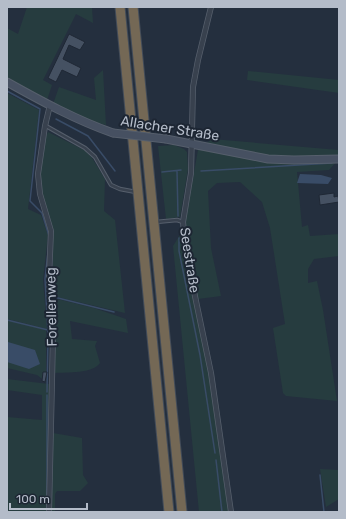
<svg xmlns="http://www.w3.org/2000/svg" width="346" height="519" font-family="Rubik,sans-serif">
	<rect width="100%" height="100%" fill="#242f3e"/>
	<path fill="#263c3f" d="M27 7H92L93 23 76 14 43 80 52 85 47 100 7 79V28L18 34Z
		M103 70 106 125 94 122 53 104 59 87 96 100 94 78Z
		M248 71 339 80V93L247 80Z
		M7 93 39 110 28 209 41 215 48 235 43 280 47 329 7 319Z
		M48 132 86 151 92 158 105 179 104 211 115 220 125 313 53 296V229L41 194 40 176 45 139Z
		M212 139 339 150V159L329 170 297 172 302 227 308 225 310 236 339 234V256L314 259 308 269V283L317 281 323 310 337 401 286 396 283 393 273 328 285 324 270 228 262 202 240 182 217 183 208 191 211 248 221 296 198 299 188 252 185 223 198 150Z
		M174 145 184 149 187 152 188 169 180 217 166 219 158 146Z
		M180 235 206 358 229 512H199L173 246Z
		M53 298 94 308 126 319 128 333 70 321 72 339 97 341 95 346 100 363C92 374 68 372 55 373Z
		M7 320 46 330V382L37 375 7 368Z
		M7 379 49 384 53 433 82 438 83 475 88 483 80 491H57L55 494V512H85H7V417L42 420V395L7 390Z
		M320 469 339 470V499L326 507Z"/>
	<path fill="#394c67" d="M300 174 321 175 332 178 328 184 297 183Z
		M8 342 35 350 40 364 29 369 7 362Z"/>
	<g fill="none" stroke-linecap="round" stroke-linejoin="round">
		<path stroke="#394c67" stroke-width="1.5" d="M7 91 40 109 30 201 42 213 49 236
			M56 119 88 136 115 171
			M177 171 178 216
			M201 171 332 163
			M162 172 181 170
			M179 238V251L200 355 215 453
			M54 297 114 312
			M7 320 48 330
			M48 333 45 279 48 252
			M47 392 48 337
			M216 460 222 512
			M320 475 324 512
			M47 512V395"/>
	</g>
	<path fill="#455162" stroke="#1f2835" d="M69 34 85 42 80 50 69 45 63 59 81 68 77 77 62 70 56 82 48 78Z
		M334 193V197L338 196 339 202 320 205 319 195Z
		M43 372H47L45 382 42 381Z"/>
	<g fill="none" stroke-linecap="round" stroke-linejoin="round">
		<defs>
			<path id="lane" d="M46 126 85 148 95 157 111 185 120 189 136 192
				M156 222 177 220 183 222"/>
			<path id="street" d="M211 7 198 60 193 87 191 173 183 222 186 253 211 373 231 512
				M49 512 53 336 49 278 51 231 40 194 38 174 45 126 50 105"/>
			<path id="secondary" d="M7 82C41 101 76 120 113 133
				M166 139 268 159 294 160 339 159"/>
			<path id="highway" d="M120 7 169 512
				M133 7 182 512"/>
		</defs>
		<use href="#lane" stroke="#565f6c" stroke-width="4.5"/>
		<use href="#street" stroke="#565f6c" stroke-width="6"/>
		<use href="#secondary" stroke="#565f6c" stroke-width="9"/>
		<use href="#highway" stroke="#434c59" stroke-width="11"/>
		<use href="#lane" stroke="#38414e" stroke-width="2.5"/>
		<use href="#street" stroke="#38414e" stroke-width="4.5"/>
		<use href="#secondary" stroke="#465061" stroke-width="7"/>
		<use href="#highway" stroke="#746855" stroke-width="9"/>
		<defs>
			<path id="secondary-bridge" d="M113 133 166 139"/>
		</defs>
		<use href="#secondary-bridge" stroke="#565f6c" stroke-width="9" stroke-linecap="butt"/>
		<use href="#secondary-bridge" stroke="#465061" stroke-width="7"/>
	</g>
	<g text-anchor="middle" stroke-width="4" stroke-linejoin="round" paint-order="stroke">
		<g font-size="14" fill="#b4bcc9" stroke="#1d2633">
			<text transform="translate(170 128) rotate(9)" y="5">Allacher Straße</text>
			<text transform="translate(190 260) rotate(81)" y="5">Seestraße</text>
			<text transform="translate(51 307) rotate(-91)" y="5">Forellenweg</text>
		</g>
	</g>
	<rect width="346" height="519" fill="none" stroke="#b4bcc9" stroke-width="16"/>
	<path d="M10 503v6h77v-6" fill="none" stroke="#b4bcc9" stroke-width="2"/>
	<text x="16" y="503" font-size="12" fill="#b4bcc9" stroke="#1d2633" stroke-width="3" paint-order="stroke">100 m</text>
</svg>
